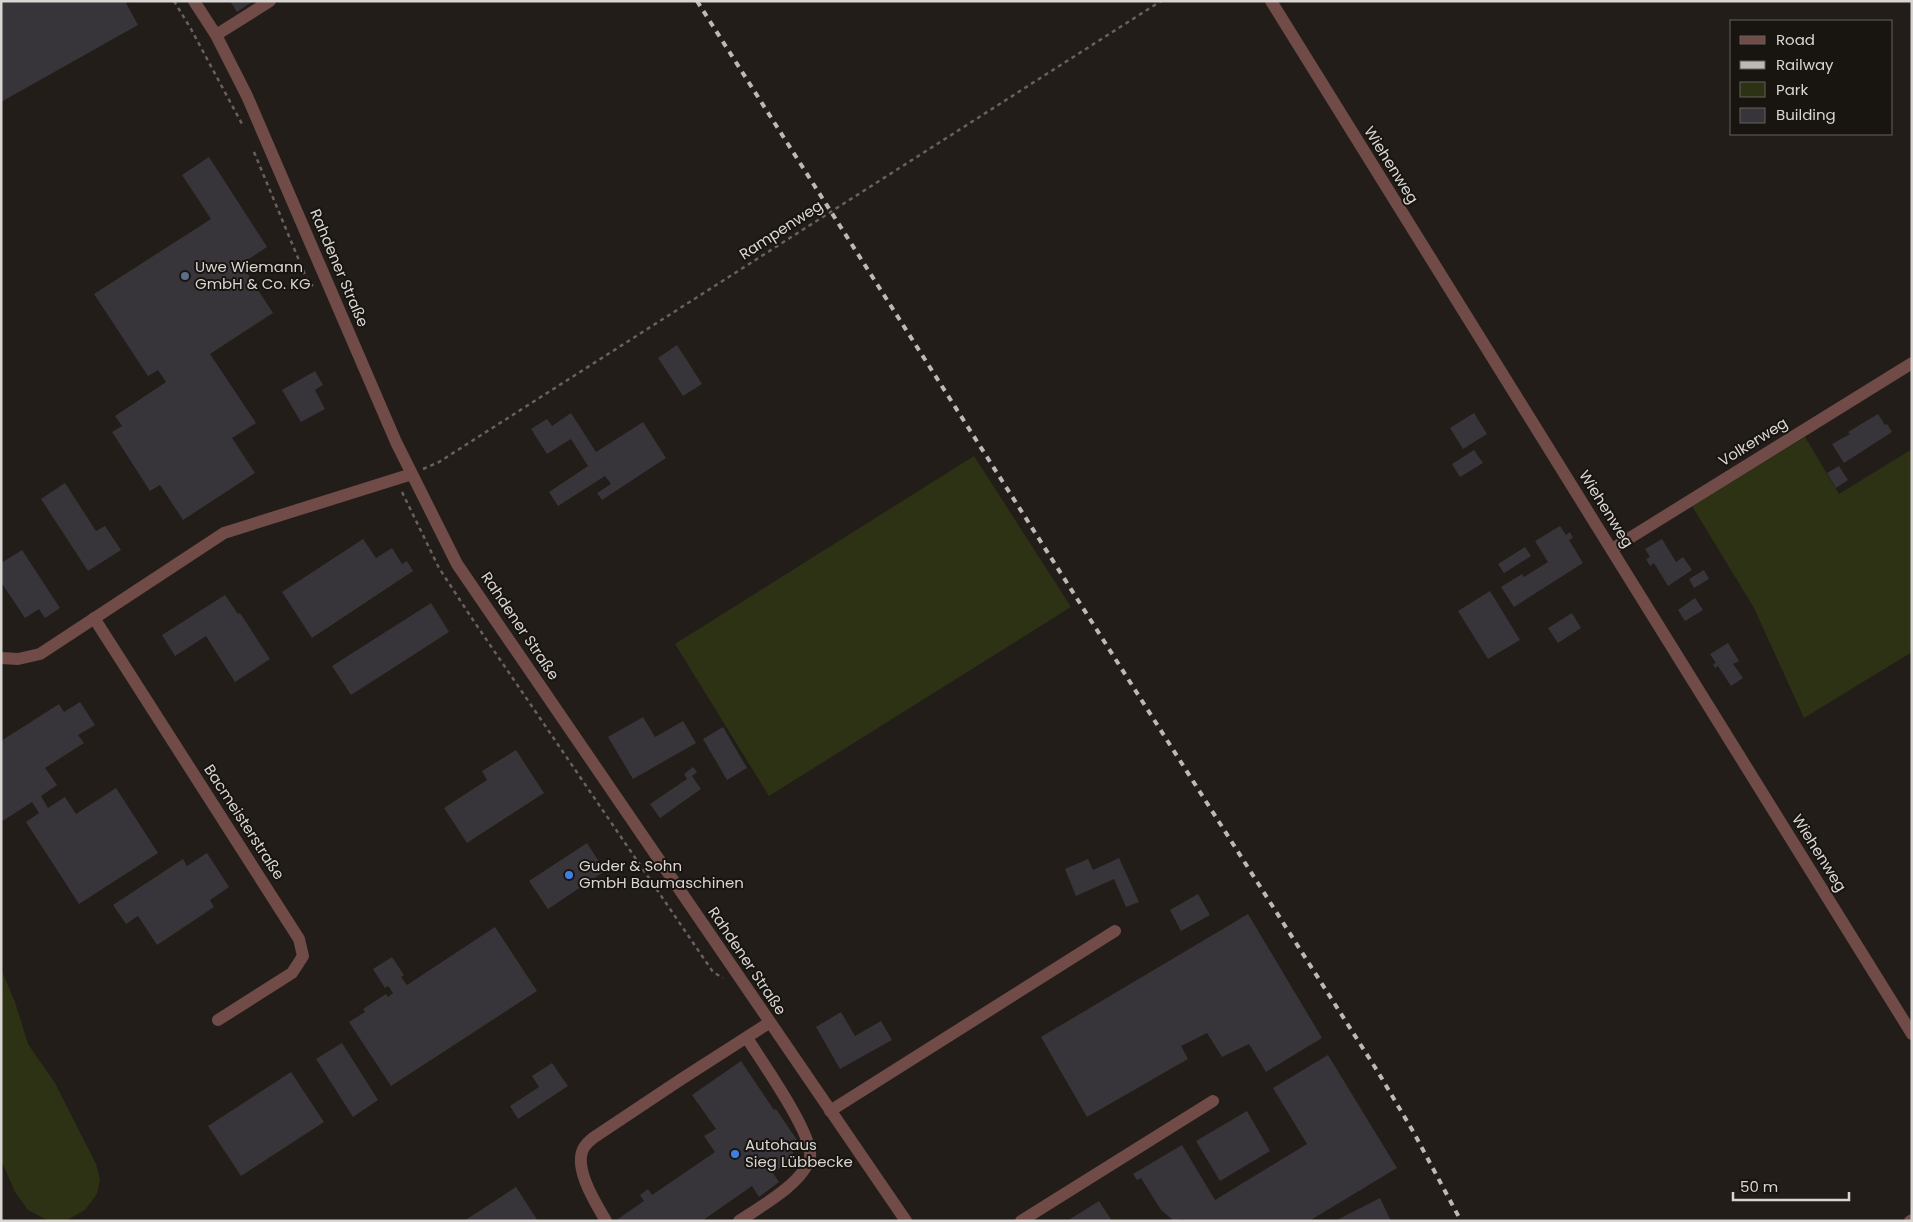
<svg xmlns="http://www.w3.org/2000/svg" width="1913" height="1222" font-family="Poppins,sans-serif">
	<rect width="100%" height="100%" fill="#221d19"/>
	<path fill="#2c3213" d="M1805 437 1839 494 1912 449V652L1804 718 1754 608 1692 506Z
		M974 456 1071 607 769 796 675 644Z
		M1 969 15 1002 28 1044 55 1083 96 1164 100 1179 97 1194 85 1210 67 1220 49 1221 28 1210 15 1192 1 1160Z"/>
	<path fill="#37353a" d="M1 1H129L126 3 138 25 1 102Z
		M230 1H253L237 12Z
		M209 157 267 247 241 264 273 313 210 354 256 423 232 438 255 473 183 520 160 485 150 491 112 432 122 426 115 416 166 382 158 370 148 376 94 294 211 219 182 175Z
		M677 345 702 384 683 396 658 358Z
		M315 371 323 385 315 390 325 409 301 422 282 390Z
		M571 413 596 452 643 422 666 458 602 500 597 493 611 484 605 476 558 506 549 492 588 466 571 439 547 454 531 429 547 419 552 426Z
		M1474 413 1487 434 1463 449 1450 428Z
		M1878 414 1885 425 1887 424 1892 432 1844 463 1832 444 1850 434 1848 432Z
		M1474 450 1483 463 1460 477 1452 464Z
		M1839 466 1848 480 1836 488 1827 473Z
		M65 483 96 531 105 526 121 550 88 571 41 499Z
		M1560 526 1566 535 1570 532 1573 538 1569 540 1583 563 1514 607 1501 587 1522 574 1524 577 1548 562 1535 541Z
		M363 539 376 558 392 548 402 564 407 561 413 571 312 638 282 592Z
		M1662 539 1676 562 1683 557 1692 570 1668 586 1654 563 1650 566 1646 559 1650 557 1645 549Z
		M1525 547 1531 556 1504 573 1498 564Z
		M22 550 60 608 45 618 39 609 25 618 1 582V563Z
		M1704 570 1709 579 1694 588 1689 579Z
		M1490 591 1520 640 1488 659 1458 611Z
		M225 595 238 614 240 613 270 659 235 682 206 636 175 656 162 635Z
		M1695 598 1703 610 1685 621 1678 610Z
		M431 603 449 632 351 695 332 666Z
		M1572 613 1581 628 1558 643 1548 628Z
		M1728 643 1739 661 1733 664 1743 678 1731 686 1718 666 1715 668 1713 664 1716 663 1710 654Z
		M80 702 95 725 78 735 84 743 45 768 57 785 41 796 48 808 65 797 76 814 116 788 158 853 79 904 26 822 39 813 32 802 1 822V741L59 704 64 712Z
		M643 717 655 737 683 721 696 743 633 779 608 737Z
		M723 727 747 768 727 780 703 739Z
		M516 750 544 793 467 843 444 808 487 780 482 771Z
		M693 767 697 772 692 776 701 789 660 818 650 804 687 779 684 774Z
		M587 843 605 871 548 909 529 881Z
		M207 853 229 887 210 900 214 907 157 945 138 916 126 924 113 905 183 859 187 866Z
		M1119 858 1139 902 1126 907 1114 879 1076 896 1065 869 1088 859 1093 870Z
		M1198 894 1210 915 1181 931 1170 910Z
		M1248 914 1322 1038 1266 1072 1249 1044 1222 1057 1207 1033 1181 1046 1188 1059 1087 1117 1041 1037Z
		M495 927 537 991 391 1086 349 1022 365 1012 363 1009 386 994 388 997 393 993 388 986 385 988 373 969 392 957 404 975 401 977 407 985Z
		M841 1012 855 1036 881 1021 892 1040 840 1069 816 1027Z
		M342 1043 378 1100 353 1117 316 1059Z
		M1328 1055 1397 1168 1309 1221H1184L1183 1219 1174 1221 1161 1210 1141 1178 1137 1180 1133 1174 1182 1145 1215 1200 1307 1144 1273 1088Z
		M741 1061 774 1110 776 1109 797 1140 792 1156 781 1164 783 1166 773 1173 779 1182 759 1197 752 1186 702 1221H615L644 1201 640 1195 648 1189 652 1195 715 1152 704 1136 716 1129 692 1095Z
		M552 1063 568 1086 518 1119 510 1106 539 1087 532 1076Z
		M291 1072 324 1122 241 1176 208 1126Z
		M1247 1111 1270 1151 1220 1181 1196 1141Z
		M516 1187 538 1221H464Z
		M1380 1198 1391 1221H1335Z
		M1099 1201 1112 1221H1067Z"/>
	<g fill="none" stroke-linecap="round" stroke-linejoin="round">
		<path stroke="#67625f" stroke-width="2.5" stroke-dasharray="4 4" stroke-linecap="butt" d="M174 1 191 29 242 124
			M254 152 308 282 313 286
			M423 469 439 462 1161 1
			M402 492 439 568 471 617 713 972 723 978"/>
		<path stroke="#704b47" stroke-width="12" d="M194 1 216 35 247 96 396 442 457 564 906 1221
			M1271 1 1912 1034
			M216 35 270 1
			M1612 549 1912 363
			M94 618 299 939 303 956 292 973 218 1020
			M1 658 18 659 40 654 224 533 412 474
			M830 1111 1115 931
			M606 1221C596 1204 571 1165 585 1146 587 1143 591 1140 593 1138L680 1080 769 1023
			M739 1221C760 1207 804 1183 810 1157 814 1135 760 1059 747 1038
			M1021 1221 1213 1101
			M1910 1221 1912 1220"/>
		<path stroke="#bdb9b7" stroke-width="4" stroke-dasharray="6 6" stroke-linecap="butt" d="M697 1 1378 1072 1414 1133 1461 1221"/>
	</g>
	<circle fill="#5c6f8a" stroke="#181410" stroke-width="2" cx="185" cy="276" r="5"/>
	<g fill="#3f7fe0" stroke="#181410" stroke-width="2">
		<circle cx="569" cy="875" r="5"/>
		<circle cx="735" cy="1154" r="5"/>
	</g>
	<g text-anchor="middle" stroke-width="4" stroke-linejoin="round" paint-order="stroke">
		<g font-size="15" fill="#d9d5d3" stroke="#181410">
			<text transform="translate(1391 165) rotate(58)" y="5">Wiehenweg</text>
			<text transform="translate(781 230) rotate(-33)" y="5">Rampenweg</text>
			<text transform="translate(339 268) rotate(67)" y="5">Rahdener Straße</text>
			<text transform="translate(1753 442) rotate(-32)" y="5">Volkerweg</text>
			<text transform="translate(1606 509) rotate(58)" y="5">Wiehenweg</text>
			<text transform="translate(520 626) rotate(56)" y="5">Rahdener Straße</text>
			<text transform="translate(244 822) rotate(57)" y="5">Bacmeisterstraße</text>
			<text transform="translate(1819 853) rotate(58)" y="5">Wiehenweg</text>
			<text transform="translate(747 961) rotate(56)" y="5">Rahdener Straße</text>
		</g>
		<g font-size="15" fill="#d9d5d3" stroke="#181410" text-anchor="start">
			<text x="195" y="272">Uwe Wiemann<tspan x="195" dy="17">GmbH &amp; Co. KG</tspan></text>
			<text x="579" y="871">Guder &amp; Sohn<tspan x="579" dy="17">GmbH Baumaschinen</tspan></text>
			<text x="745" y="1150">Autohaus<tspan x="745" dy="17">Sieg Lübbecke</tspan></text>
		</g>
	</g>
	<rect width="1913" height="1222" fill="none" stroke="#d9d5d3" stroke-width="5"/>
	<rect x="1730" y="20" width="162" height="115" fill="#181410" stroke="#65615e"/>
	<rect x="1740" y="36" width="25" height="8" fill="#704b47" stroke="#65615e"/>
	<text x="1776" y="45" font-size="15" fill="#d9d5d3">Road</text>
	<rect x="1740" y="61" width="25" height="8" fill="#bdb9b7" stroke="#65615e"/>
	<text x="1776" y="70" font-size="15" fill="#d9d5d3">Railway</text>
	<rect x="1740" y="82" width="25" height="15" fill="#2c3213" stroke="#65615e"/>
	<text x="1776" y="95" font-size="15" fill="#d9d5d3">Park</text>
	<rect x="1740" y="108" width="25" height="15" fill="#37353a" stroke="#65615e"/>
	<text x="1776" y="120" font-size="15" fill="#d9d5d3">Building</text>
	<path d="M1733 1192v8h116v-8" fill="none" stroke="#d9d5d3" stroke-width="2.5"/>
	<text x="1740" y="1192" font-size="15" fill="#d9d5d3" stroke="#181410" stroke-width="4" paint-order="stroke">50 m</text>
</svg>
